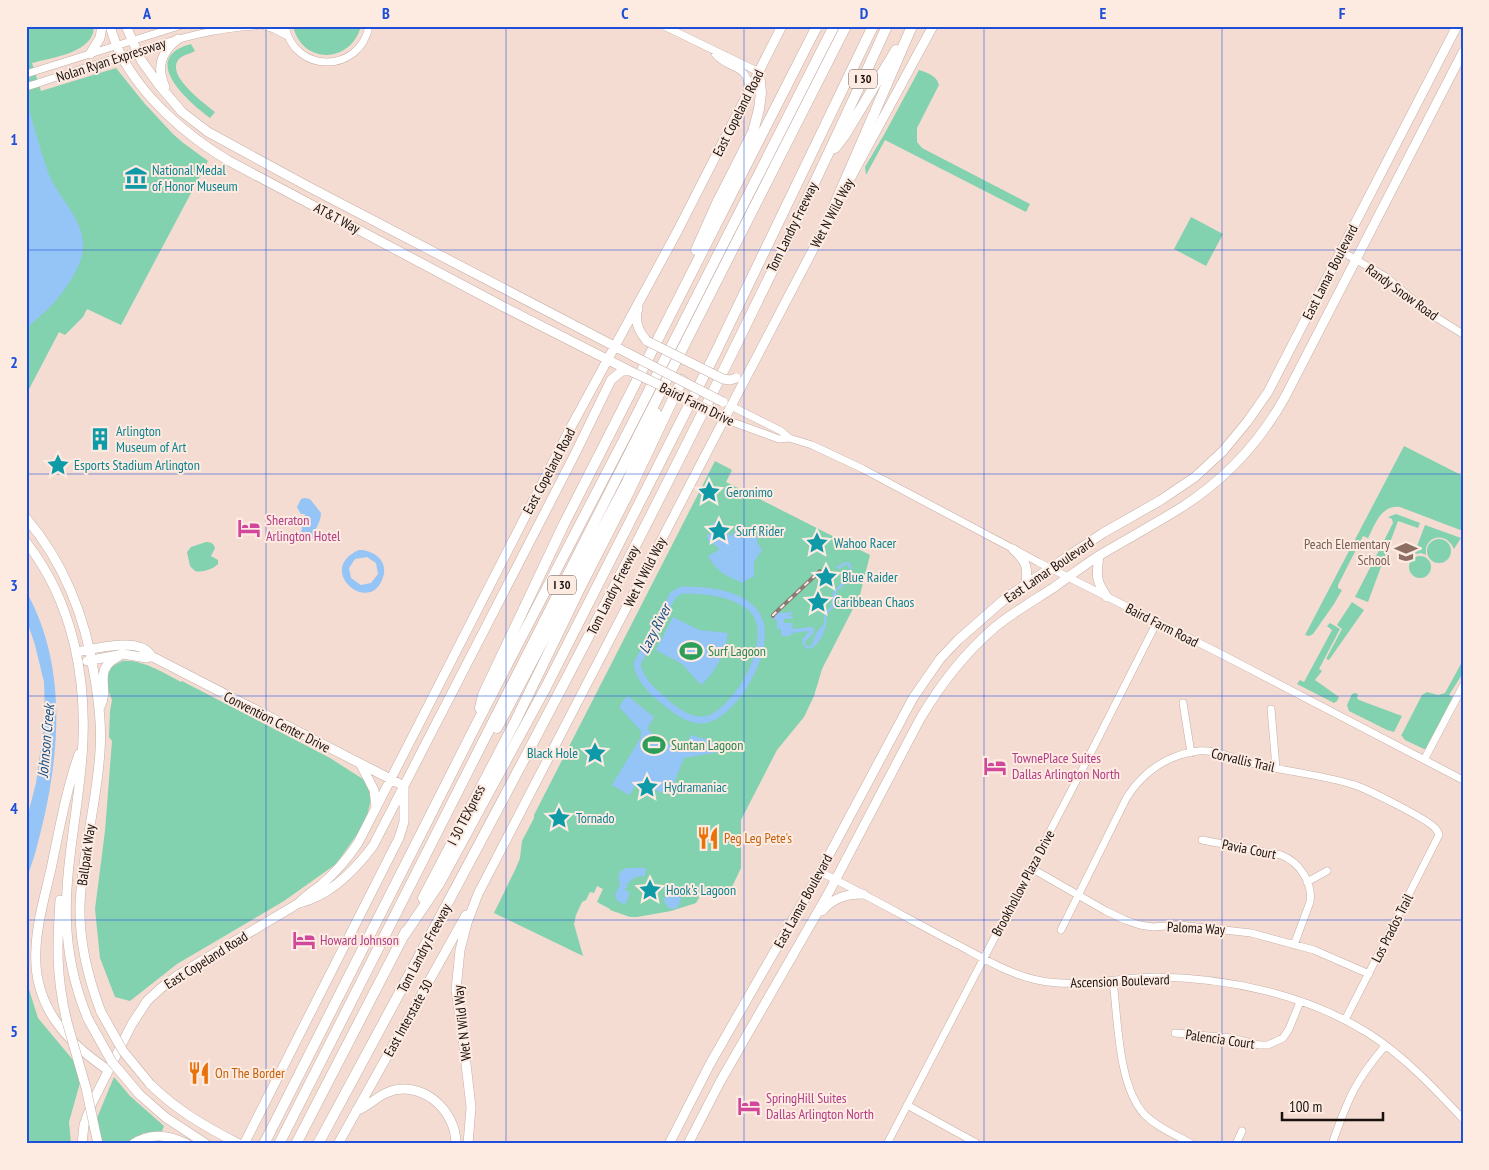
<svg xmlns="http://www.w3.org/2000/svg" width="1489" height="1170" font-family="'PT Sans Narrow',sans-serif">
	<rect width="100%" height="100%" fill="#f4dcd2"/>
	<path fill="#82d1af" d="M26 26H94C94 53 53 57 32 63L41 91 116 68 145 104 173 134 182 142 208 161 121 325 87 309 83 317 65 335 59 332 26 395Z
		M293 26H361C351 64 302 65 293 26Z
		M191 44 195 51C190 54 185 54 180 58 163 74 204 103 215 112L210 118C188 102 138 58 191 44Z
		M919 70C928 73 936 75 939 85L917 128V142L922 148 1030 204 1026 212 885 140 866 175 865 167 885 133Z
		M1191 217 1223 234 1206 266 1174 249Z
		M1404 446 1463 476V531L1400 507C1381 504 1375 525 1368 538L1363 536 1338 585V588L1342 590 1334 604 1313 634 1309 636 1305 635Z
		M715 461 732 470 726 482 870 555 860 595 822 669 814 696 804 717 777 750 741 820V868L730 891 724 894 723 892 706 891 698 894 699 898 696 903 671 911 637 917H630L610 910V909L597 902 603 889 597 886 594 893 590 892 586 900 582 902 576 915 574 924 583 956 494 913 516 868 520 858 522 841 534 818V815Z
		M1396 514 1420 523 1418 528 1398 521 1368 602 1355 597 1393 523 1392 519 1388 517Z
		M1425 525 1461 538 1454 549C1447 531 1423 535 1426 555L1421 553 1414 554Z
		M1427 551a12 12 0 1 1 24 0a12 12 0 1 1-24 0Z
		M206 542C211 542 214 544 215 548L211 556 218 560V564C213 569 202 573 195 571L190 566 187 552 191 547Z
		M1409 567a11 11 0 1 1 22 0a11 11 0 1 1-22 0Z
		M1352 602 1364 610 1329 660 1326 659 1342 629 1337 625Z
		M1330 623 1340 629 1319 669 1322 671 1315 680 1339 697 1337 701 1334 703 1297 684 1300 680 1304 682 1332 630 1327 626Z
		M122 661C143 659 163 673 181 682L182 681 330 758 366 781 370 786 371 799 367 816 361 829 336 864 284 901 177 964 130 1001 115 997 100 958 95 909 105 831 112 741 109 737 110 711 112 700 107 687V677L111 667Z
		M1462 662 1463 673 1449 695 1453 697 1426 749H1424L1405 740 1401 735 1402 734 1422 695 1427 692 1438 695 1445 693Z
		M1355 693 1358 694 1357 698 1359 700 1402 716 1394 732 1387 730 1349 711 1347 705 1352 694Z
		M26 980 38 1018 83 1072 69 1122 71 1144H26Z
		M114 1077 130 1096 164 1126 162 1131 144 1133 125 1144H102L97 1118Z"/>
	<path fill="#95c4f6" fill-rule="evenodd" d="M26 101C34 124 39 147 47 169 57 201 94 224 80 262 73 279 61 296 48 309 41 316 32 322 26 330Z
		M304 498 310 499 321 513C321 523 314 529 313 538L300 537 305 514H301L297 507 301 499Z
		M714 522 731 536 728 540 739 526 749 532 753 530C757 534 758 537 757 542L762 550 754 562V577L749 578 743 583C727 577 716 571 708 556L720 549 708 540 707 536 708 534H714L709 528Z
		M359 550C375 550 390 562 382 580 368 615 315 569 359 550ZM367 557 376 563 378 574 371 583 361 585 351 578 349 568 355 559Z
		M845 562 850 563C856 573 844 586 836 592 839 604 834 607 826 615 829 626 819 649 807 649L802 643 803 639 809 631 792 633 790 636H781V629H777V620L773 619V617L778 613 792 612 793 614 788 616H793V618L784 619V623H793L792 629 812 627 814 628V633L805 642 807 646H811L817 632 824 624V613L831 607 833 592 841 584 850 569 847 564 839 569 836 567Z
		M26 591C65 661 61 742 44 818 39 839 34 860 26 880V822L36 783 45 718 44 682 35 645 26 618Z
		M673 617 699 630 728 633C724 654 717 671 701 685L682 664 656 650Z
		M626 697H629L654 717 648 727V730L666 744 686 748 691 735 718 743 720 747 719 752 684 758 672 788 663 793 637 783 629 795 612 785 641 737V731L620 708V705Z
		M628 868H646L645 876 635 877 627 884V888L624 889 630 893 626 903 624 904 617 901 615 894 620 885C617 876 618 870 628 868Z
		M672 884C683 885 683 900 677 908L670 909 664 902 665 896 666 895 664 889Z"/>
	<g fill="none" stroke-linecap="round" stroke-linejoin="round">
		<path stroke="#95c4f6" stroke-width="7" d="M682 590C705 590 733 592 751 608 781 634 739 710 708 719 692 724 674 710 663 700 652 691 639 679 637 664L673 595Z"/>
		<defs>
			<path id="minor" d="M264 26 274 29 288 36
				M285 26C294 74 360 74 369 26
				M664 26 759 72
				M715 54C729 71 750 64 748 90
				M26 74 179 26
				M26 87C63 75 99 63 136 52 176 39 214 28 256 26
				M1341 251 1386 277 1429 313 1463 334
				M731 406 781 431 789 438 812 445 863 469 1038 562 1223 655 1463 780
				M724 419 779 439 789 438
				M1183 703 1191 753
				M1271 709 1276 768
				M1424 760 1463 686
				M1202 840 1281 855C1299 862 1313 882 1310 902L1294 945
				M1031 868 1106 911 1125 920 1140 925 1153 927 1179 925 1251 933 1314 950 1369 974
				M820 872C867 895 912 921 958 945 983 958 1009 974 1037 980 1078 989 1117 977 1158 977 1229 978 1307 995 1368 1033 1404 1056 1434 1088 1463 1119
				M1307 882 1327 871
				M1061 930 1127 797C1144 771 1167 755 1198 751 1217 749 1233 759 1250 763 1283 771 1318 774 1351 784 1364 787 1427 819 1435 828 1438 831 1438 832 1439 835L1345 1020
				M1113 981C1118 1020 1118 1087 1145 1115 1158 1128 1176 1135 1192 1144
				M1175 1033 1231 1038 1259 1045H1268L1283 1038 1289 1029 1300 1002
				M907 1105 978 1144
				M887 1144 1083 768 1157 622
				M1236 1144 1242 1131
				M1332 1144C1339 1125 1345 1106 1355 1088 1363 1073 1374 1059 1385 1046"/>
			<path id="major" d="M110 26C113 36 116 46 121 55 143 98 188 137 229 161L502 306 628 370
				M126 26 141 60 159 85 182 112 208 132 309 187 637 358
				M90 54 100 38 102 26
				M165 87C156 67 161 52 178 39
				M851 177 933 26
				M638 308C634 321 638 331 647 341
				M26 518C66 565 86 619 95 679 99 703 102 727 100 751 97 803 82 853 80 905 79 942 88 978 101 1012
				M26 542C74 603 88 682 82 757 74 854 48 923 88 1019
				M1013 549C1027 562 1028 567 1026 585
				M1099 556C1096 576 1096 581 1107 597
				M77 652C94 649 141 636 151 656L404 786V822L399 838 244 1144
				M87 661 123 654 147 658 151 656
				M100 707C111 686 91 671 119 656
				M79 754C66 791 59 831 51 869 45 895 37 922 36 948 32 1004 65 1041 108 1070
				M361 765 374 790 376 807
				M60 900C57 946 56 977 67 1022
				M299 903C306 895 313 891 321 885 335 873 348 858 358 843L571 427 677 232 782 26
				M822 911C833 898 846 894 863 894
				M150 1084C176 1110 206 1127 239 1144
				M139 1094 165 1117 206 1144
				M356 1111C367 1107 375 1098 386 1093 420 1078 456 1109 456 1144
				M82 1144 84 1125 92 1103 132 1024 147 1001 161 988 178 975 299 903C329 896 355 870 373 846L575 454 611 380 622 371H630
				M133 1144C151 1132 169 1135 187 1144
				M338 1144 466 915
				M468 1144 471 1107 463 1038 456 990 460 950 467 923 478 894 707 452 828 221
				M669 1144 710 1064 820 872 913 698 940 659 958 640 1007 597 1103 533 1161 500 1195 477 1223 451 1247 422 1268 392 1457 26
				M688 1144 720 1082 828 894 920 719C940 685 964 654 994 628 1012 613 1033 601 1053 588 1069 577 1084 565 1100 555 1127 539 1155 524 1182 507 1224 480 1260 442 1285 397L1463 52"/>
			<path id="highway" d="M835 148 845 135 896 50
				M825 227 912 26
				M696 250 717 203 753 132 759 109 761 93 759 72
				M480 708 483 695 564 524 817 26
				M497 728 627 482 656 413
				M423 898 515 722 581 586 627 496 682 380
				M403 937 439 884 546 687 715 354 873 26
				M264 1144 477 723 630 428 834 26
				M279 1144 846 26
				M296 1144 406 931
				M318 1144C517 776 715 407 887 26"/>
		</defs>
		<use href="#minor" stroke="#c5afa5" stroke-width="8"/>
		<use href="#major" stroke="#c5afa5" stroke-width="10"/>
		<use href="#highway" stroke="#c5afa5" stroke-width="11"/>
		<use href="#minor" stroke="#fff" stroke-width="7"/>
		<use href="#major" stroke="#fff" stroke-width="9"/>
		<use href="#highway" stroke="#fff" stroke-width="10"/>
		<defs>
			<path id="rail" d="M773 616V615L820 571"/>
		</defs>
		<use href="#rail" stroke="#8b7b74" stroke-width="4"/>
		<use href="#rail" stroke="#fdebe2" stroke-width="2" stroke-dasharray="5.5" stroke-linecap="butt"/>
		<defs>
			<path id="major-bridge" d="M647 341 723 379 730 380 736 378
				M637 358 723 402
				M630 371 666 388
				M675 394 716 414
				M101 1012 123 1051 150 1084
				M88 1019 112 1062 139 1094
				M67 1022 86 1088 98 1144"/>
		</defs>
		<use href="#major-bridge" stroke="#c5afa5" stroke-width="10" stroke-linecap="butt"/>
		<use href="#major-bridge" stroke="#fff" stroke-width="9"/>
	</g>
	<path fill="none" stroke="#1d4ed8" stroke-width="1" stroke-opacity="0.55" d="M266 26V1144M506 26V1144M744 26V1144M984 26V1144M1222 26V1144M26 250H1463M26 474H1463M26 696H1463M26 920H1463"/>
	<defs>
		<symbol id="museum-bare" viewBox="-9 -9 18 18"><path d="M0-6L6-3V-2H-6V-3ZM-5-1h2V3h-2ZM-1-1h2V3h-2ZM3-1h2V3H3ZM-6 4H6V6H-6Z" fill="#0f9aa8" stroke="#fdebe2" stroke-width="2.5" paint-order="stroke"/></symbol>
		<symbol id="building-bare" viewBox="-9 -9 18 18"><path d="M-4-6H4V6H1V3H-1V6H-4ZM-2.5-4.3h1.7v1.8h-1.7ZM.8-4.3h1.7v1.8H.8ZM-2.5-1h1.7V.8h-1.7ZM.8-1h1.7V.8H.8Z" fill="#0f9aa8" stroke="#fdebe2" stroke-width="2.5" paint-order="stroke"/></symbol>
		<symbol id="sight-bare" viewBox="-9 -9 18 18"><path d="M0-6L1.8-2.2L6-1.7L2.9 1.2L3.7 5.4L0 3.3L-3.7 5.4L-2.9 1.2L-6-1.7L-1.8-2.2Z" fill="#0f9aa8" stroke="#fdebe2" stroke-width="2.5" paint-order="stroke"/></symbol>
		<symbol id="hotel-bare" viewBox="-9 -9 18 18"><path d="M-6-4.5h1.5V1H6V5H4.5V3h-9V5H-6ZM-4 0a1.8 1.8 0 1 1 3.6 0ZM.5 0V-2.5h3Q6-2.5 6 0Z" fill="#d1479c" stroke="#fdebe2" stroke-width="2.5" paint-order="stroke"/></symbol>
		<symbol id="school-bare" viewBox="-9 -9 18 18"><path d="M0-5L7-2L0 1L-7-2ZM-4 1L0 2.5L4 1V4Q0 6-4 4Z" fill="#8d6e63" stroke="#fdebe2" stroke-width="2.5" paint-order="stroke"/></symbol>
		<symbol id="stadium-bare" viewBox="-9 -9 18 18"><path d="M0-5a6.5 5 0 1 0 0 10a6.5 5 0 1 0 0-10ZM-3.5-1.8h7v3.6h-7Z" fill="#2e9e5b" stroke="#fdebe2" stroke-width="2.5" paint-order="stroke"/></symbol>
		<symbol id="restaurant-bare" viewBox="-9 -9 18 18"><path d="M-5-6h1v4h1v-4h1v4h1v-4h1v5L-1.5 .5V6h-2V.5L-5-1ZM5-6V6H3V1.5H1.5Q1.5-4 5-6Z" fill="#e8710a" stroke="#fdebe2" stroke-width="2.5" paint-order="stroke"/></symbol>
	</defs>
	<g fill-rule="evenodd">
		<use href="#museum-bare" x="120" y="162" width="32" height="32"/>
		<use href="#building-bare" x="84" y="423" width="32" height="32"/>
		<use href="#sight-bare" x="42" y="449" width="32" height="32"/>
		<use href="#sight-bare" x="693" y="476" width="32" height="32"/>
		<use href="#hotel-bare" x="233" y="512" width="32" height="32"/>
		<use href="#sight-bare" x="703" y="515" width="32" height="32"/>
		<use href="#sight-bare" x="801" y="527" width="32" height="32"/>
		<use href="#school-bare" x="1390" y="536" width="32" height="32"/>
		<use href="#sight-bare" x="810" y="561" width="32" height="32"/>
		<use href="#sight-bare" x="802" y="586" width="32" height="32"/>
		<use href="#stadium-bare" x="675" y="635" width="32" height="32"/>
		<use href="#stadium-bare" x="638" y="729" width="32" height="32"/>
		<use href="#sight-bare" x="579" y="737" width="32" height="32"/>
		<use href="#hotel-bare" x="979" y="750" width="32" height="32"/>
		<use href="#sight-bare" x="631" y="771" width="32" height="32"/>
		<use href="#sight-bare" x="543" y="802" width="32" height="32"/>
		<use href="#restaurant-bare" x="692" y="822" width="32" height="32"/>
		<use href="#sight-bare" x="634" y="874" width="32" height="32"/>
		<use href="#hotel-bare" x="288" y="924" width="32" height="32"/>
		<use href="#restaurant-bare" x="183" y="1057" width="32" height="32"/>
		<use href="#hotel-bare" x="733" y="1090" width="32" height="32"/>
	</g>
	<g text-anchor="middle" stroke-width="4" stroke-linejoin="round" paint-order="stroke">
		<g fill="#fdebe2" stroke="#5d524e" stroke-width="1">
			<rect x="849" y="69.5" width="28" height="19" rx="4"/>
			<rect x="548" y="575.5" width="28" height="19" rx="4"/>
		</g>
		<g font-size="12" font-weight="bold" fill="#19110e">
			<text x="863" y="83">I 30</text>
			<text x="562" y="589">I 30</text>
		</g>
		<g font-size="14" fill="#19110e" stroke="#fdebe2">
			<text transform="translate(111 60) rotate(-18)" y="5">Nolan Ryan Expressway</text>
			<text transform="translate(738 113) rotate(-63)" y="5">East Copeland Road</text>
			<text transform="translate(832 213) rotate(-62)" y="5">Wet N Wild Way</text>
			<text transform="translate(337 218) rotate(28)" y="5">AT&amp;T Way</text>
			<text transform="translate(792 227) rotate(-64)" y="5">Tom Landry Freeway</text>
			<text transform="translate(1330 272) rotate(-63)" y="5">East Lamar Boulevard</text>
			<text transform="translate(1402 292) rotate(36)" y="5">Randy Snow Road</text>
			<text transform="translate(697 404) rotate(26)" y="5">Baird Farm Drive</text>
			<text transform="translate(549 471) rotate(-62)" y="5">East Copeland Road</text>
			<text transform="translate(1049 570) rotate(-34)" y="5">East Lamar Boulevard</text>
			<text transform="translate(645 572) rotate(-63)" y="5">Wet N Wild Way</text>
			<text transform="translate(613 590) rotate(-63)" y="5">Tom Landry Freeway</text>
			<text transform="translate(1162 625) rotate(27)" y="5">Baird Farm Road</text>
			<text transform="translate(277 722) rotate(27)" y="5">Convention Center Drive</text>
			<text transform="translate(1243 760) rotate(13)" y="5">Corvallis Trail</text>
			<text transform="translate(466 815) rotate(-63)" y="5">I 30 TEXpress</text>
			<text transform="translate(1249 849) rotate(11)" y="5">Pavia Court</text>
			<text transform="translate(86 855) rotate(-82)" y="5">Ballpark Way</text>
			<text transform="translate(1023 883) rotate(-62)" y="5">Brookhollow Plaza Drive</text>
			<text transform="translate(803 901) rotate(-61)" y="5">East Lamar Boulevard</text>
			<text transform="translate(1196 928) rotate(3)" y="5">Paloma Way</text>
			<text transform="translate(1392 928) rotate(-63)" y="5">Los Prados Trail</text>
			<text transform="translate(424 948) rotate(-62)" y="5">Tom Landry Freeway</text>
			<text transform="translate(206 960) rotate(-32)" y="5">East Copeland Road</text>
			<text transform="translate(1120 981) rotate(-2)" y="5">Ascension Boulevard</text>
			<text transform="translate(408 1018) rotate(-61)" y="5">East Interstate 30</text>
			<text transform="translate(462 1023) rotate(-96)" y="5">Wet N Wild Way</text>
			<text transform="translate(1220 1039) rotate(8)" y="5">Palencia Court</text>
		</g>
		<g font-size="14" fill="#0d838f" stroke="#fdebe2" text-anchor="start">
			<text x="152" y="175">National Medal<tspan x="152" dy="16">of Honor Museum</tspan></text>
			<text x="116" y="436">Arlington<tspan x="116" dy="16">Museum of Art</tspan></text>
			<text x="74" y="470">Esports Stadium Arlington</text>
			<text x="726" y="497">Geronimo</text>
			<text x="736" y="536">Surf Rider</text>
			<text x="834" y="548">Wahoo Racer</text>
			<text x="842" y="582">Blue Raider</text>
			<text x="834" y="607">Caribbean Chaos</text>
			<text x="578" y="758" text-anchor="end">Black Hole</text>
			<text x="664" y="792">Hydramaniac</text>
			<text x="576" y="823">Tornado</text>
			<text x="666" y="895">Hook's Lagoon</text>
		</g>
		<g font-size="14" fill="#b23c85" stroke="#fdebe2" text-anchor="start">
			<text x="266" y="525">Sheraton<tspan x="266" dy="16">Arlington Hotel</tspan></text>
			<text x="1012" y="763">TownePlace Suites<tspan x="1012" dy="16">Dallas Arlington North</tspan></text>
			<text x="320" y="945">Howard Johnson</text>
			<text x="766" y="1103">SpringHill Suites<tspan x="766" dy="16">Dallas Arlington North</tspan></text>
		</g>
		<g font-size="14" fill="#785e54" stroke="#fdebe2" text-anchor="end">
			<text x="1390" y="549">Peach Elementary<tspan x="1390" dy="16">School</tspan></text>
		</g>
		<g font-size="14" fill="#27864d" stroke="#fdebe2" text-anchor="start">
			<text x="708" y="656">Surf Lagoon</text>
			<text x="671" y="750">Suntan Lagoon</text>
		</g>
		<g font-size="14" fill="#c56008" stroke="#fdebe2" text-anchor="start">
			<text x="724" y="843">Peg Leg Pete's</text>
			<text x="215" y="1078">On The Border</text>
		</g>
		<g font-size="15" font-style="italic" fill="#105087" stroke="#fdebe2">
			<text transform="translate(655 629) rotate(-63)" y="5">Lazy River</text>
			<text transform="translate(46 741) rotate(-85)" y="5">Johnson Creek</text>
		</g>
	</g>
	<rect width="1489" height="1170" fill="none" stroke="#fdebe2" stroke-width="55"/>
	<path d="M1282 1112v8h101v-8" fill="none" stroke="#19110e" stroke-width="2.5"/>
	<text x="1289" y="1112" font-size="15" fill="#19110e" stroke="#fdebe2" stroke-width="4" paint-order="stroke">100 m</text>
	<rect x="28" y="28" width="1434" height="1114" fill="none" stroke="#1d4ed8" stroke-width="2"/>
	<g font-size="16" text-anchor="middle" font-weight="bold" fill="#1d4ed8">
		<text x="147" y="19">A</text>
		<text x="386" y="19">B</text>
		<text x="625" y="19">C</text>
		<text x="864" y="19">D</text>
		<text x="1103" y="19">E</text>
		<text x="1342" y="19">F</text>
		<text x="14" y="145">1</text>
		<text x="14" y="368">2</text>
		<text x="14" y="591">3</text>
		<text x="14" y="814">4</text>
		<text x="14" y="1037">5</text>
	</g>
</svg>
